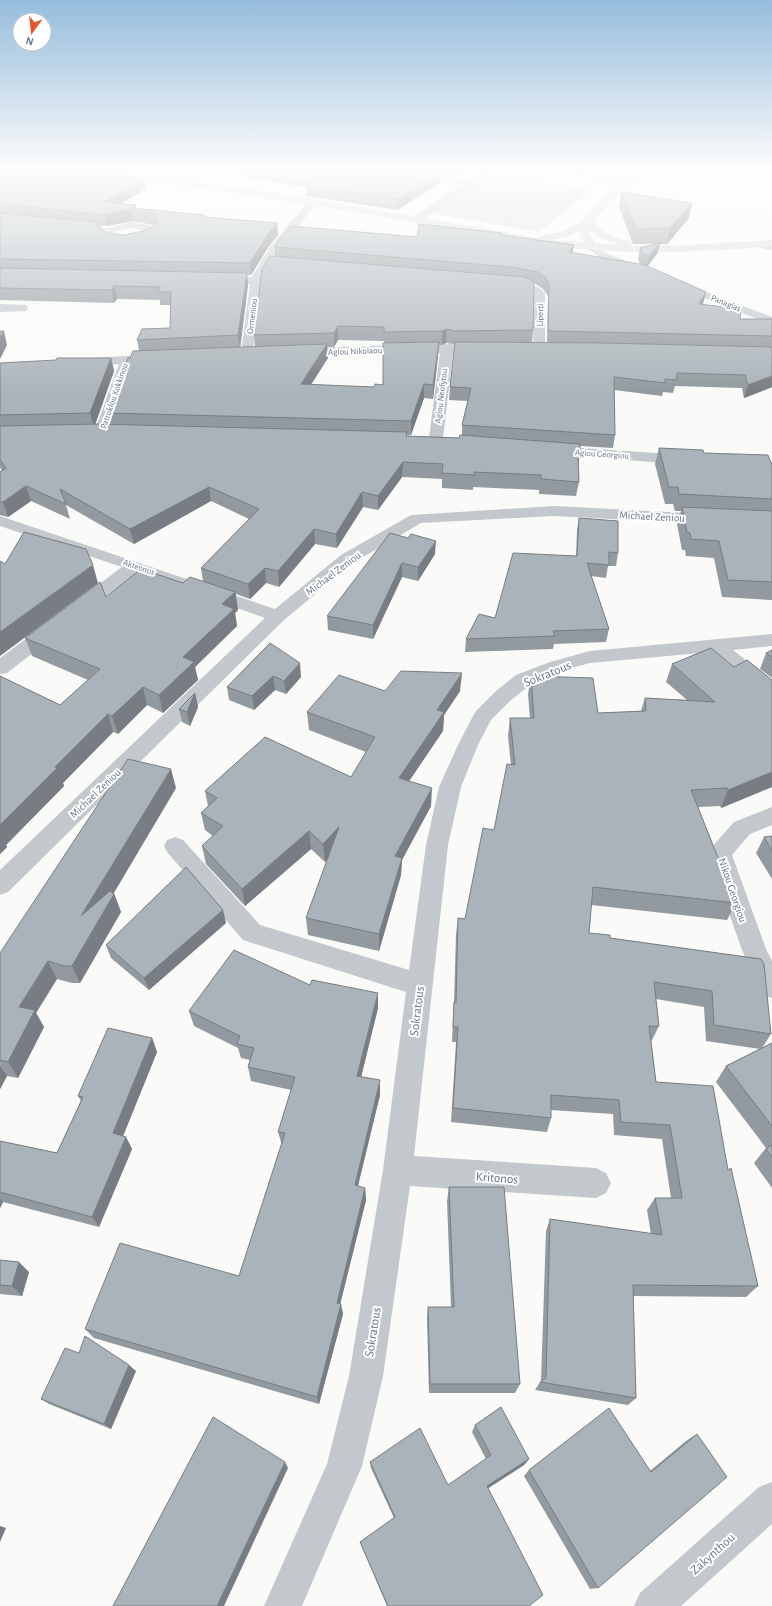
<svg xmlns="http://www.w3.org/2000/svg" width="772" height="1606" font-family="'Alegreya Sans',sans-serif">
	<rect width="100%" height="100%" fill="#fafaf8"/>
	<path fill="#dadfd7" d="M490 172 590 190 539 232 431 213Z"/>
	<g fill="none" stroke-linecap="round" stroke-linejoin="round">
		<path fill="#c3c8cc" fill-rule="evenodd" d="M378 170H401L468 181 484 170H495L474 186 416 223 411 220 412 218 461 185 382 173Z
			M564 170H583L627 179 632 182 627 185 568 173Z
			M313 199 318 202 279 250 262 281 253 353 252 356H242L241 353 250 284 217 283 213 282 211 280 213 278 217 277H252L270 247 309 200Z
			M132 222 154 226 158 233C148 247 103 253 100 234L73 231 68 228 73 225 107 228ZM132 228 146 231 147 233C138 241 121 242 111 235L115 231Z
			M755 241 772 244V250L751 246 750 244Z
			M592 245 610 255 646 268 648 270 646 272 642 273 602 259 587 248Z
			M504 280C517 282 536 282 545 293V348L544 351H534L533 348V295L524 290 500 285 498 283 500 281Z
			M678 281 772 317V325L674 286 672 284 674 282Z
			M0 304 26 305 28 308 26 311 0 312Z
			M447 344H484L489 345 490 348 489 351 484 352 453 353 443 438 446 442 444 445 439 446 434 445 429 438 440 353 297 356 292 355 291 352 292 349 297 348Z
			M156 354 161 355 163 358 161 361 132 363 108 433 106 436 101 437 96 436 94 433 119 364 83 366 78 365 76 362 78 359Z
			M550 446 687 455 692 457 695 460 692 463 687 465 545 453 543 450 545 447Z
			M554 506 708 514 714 516 716 519 714 522 708 524 554 516 421 523 353 563 284 620 8 892 0 895V870L265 618 137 573 86 611 80 613 74 611 71 607 74 603 122 567 0 526V516L275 609 341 555 411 515Z
			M53 622 60 624 62 628 60 632 7 673 0 674V658L46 624Z
			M772 634V646L733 650 772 681V699L765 697 712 652 590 663 564 670 530 685 510 701 491 720 478 745 461 787 448 845 414 1156 596 1168 606 1173 611 1183 606 1193 596 1198 410 1186 383 1376 362 1466 302 1606H264L327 1464 349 1376 383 1170 406 992 243 940 167 852 164 846 167 840 175 837 183 840 260 925 409 970 426 845 439 787 458 745 473 716 476 711 496 691 516 675 550 662 590 651Z
			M772 807V825L750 834 732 855 766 949 772 961V998L763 995 742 950 708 853 712 847 734 822Z
			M772 1482V1524L681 1606H634L640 1593 759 1487Z"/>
		<path fill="#d6dbdf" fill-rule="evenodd" d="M641 170H652L630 184 611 200 592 223 590 234 597 248 596 250H588C585 246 580 239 580 234 578 212 624 180 641 170Z"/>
		<path fill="#d6dbdf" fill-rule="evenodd" d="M92 170H117L313 199 539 238 540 236 560 232 587 219 591 220 610 235 631 242 632 244 631 246 689 245 772 240V246C698 253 625 255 551 246L313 205 96 173ZM586 227 602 239 621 245 552 240 567 237Z"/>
	</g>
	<path fill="#929a9f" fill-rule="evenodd" d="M0 170H121L122 175 145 189 121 204 136 205V208L204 217 277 223 278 235 269 246 251 275H247L248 285 240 347 255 346 254 335 275 256V247L417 237 502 233V235L573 253 640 264 638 259 640 248 657 244H633L619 207 621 192 692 203 689 218 667 244H660L657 254 648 266 703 304 740 319H772V387L744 398 742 388 675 386 673 393 663 392 662 396 614 390 615 435 613 448 580 446V456L578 466 579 482 576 496 539 494V490L473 487V490L442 488V479L402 477 378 510 363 507 337 548 315 544 279 587 266 583 250 599 236 594 238 610 235 613 237 626 195 667 198 680 163 713 147 705 118 734 113 732 63 783 64 786 6 845 7 847 0 854V676L60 705 88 680 32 656 25 638 106 597 183 583 203 581 201 568 249 519 211 501 134 544 66 505 70 519 31 501 8 517 0 515V472L2 471 0 467V363L111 358 114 371 95 424 111 425 109 413 130 358 139 350 137 340 170 328 171 305H160V300L117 299 114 303 0 300ZM132 221 154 225 152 227 143 231 124 235 106 233 100 228 98 226H107ZM534 283 536 284 543 289 548 296 547 343H532L533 330ZM338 340 384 341 383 385 374 387 311 385 328 358 327 347H334ZM446 343 452 344H455L450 387 449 400 468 401 462 425V435L459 438 407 436V435H411L424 398 433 399 438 356 439 345H442Z
		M243 170H469L461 176 454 175 451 177 441 175 440 183 397 210 306 196 305 187 244 177Z
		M659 448 704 453 772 465V600L722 597 714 558 686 556 685 550H682L677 524 681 511H675L673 504H665L655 464Z
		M579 518 618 553 616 566H608L606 578 591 576 609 629 606 642 554 644 553 649 465 652 466 639 576 556 577 530Z
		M408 538 435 554 418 581 402 577 373 639 328 630 327 616Z
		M270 643 301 677 286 694 275 690 254 710 229 700 227 687Z
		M711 648 772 787 721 808 720 806 698 807 736 903 727 920 591 905 589 933 610 938 761 959 771 1034 762 1048 772 1043V1188L754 1163 766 1148 716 1082 726 1066 760 1049 706 1041 704 1007 656 999 659 1026 651 1042 656 1082 728 1170 758 1286 746 1297 633 1296 636 1398 628 1405 535 1390 540 1382 541 1381 546 1231 550 1219 651 1234 647 1210 655 1198H671L662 1139 614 1135 613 1114 551 1110V1118L547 1132 451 1122 456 1042H452L453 1018 454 1002 456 935 458 918 465 919 494 830 511 765 508 736 510 718H530L528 694 531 676 598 713 641 711 645 698 687 700 666 682 672 664Z
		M772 650V678L760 669 766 653Z
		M385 691H460L444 715 443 731 409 781 431 806 402 860 401 875 379 951 308 935 306 918 328 858 325 862 311 849 245 906 206 864 202 846 213 836 205 830 201 813 208 806 205 791 351 777 366 752 309 730 307 712Z
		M195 693 198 707 190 726 182 722 179 709Z
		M176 788 114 893 121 912 80 983H72L57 979 36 1013 44 1027 18 1078 7 1076 0 1089V953Z
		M772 836V879L756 853 764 837Z
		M226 923 149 990 111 958 106 945Z
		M310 985 378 1008 361 1076 380 1095 358 1186 365 1188 366 1200 340 1304 343 1314 319 1404 94 1338 85 1329 239 1276 282 1145 278 1132 291 1090 251 1081 248 1067 250 1060 241 1058 238 1048 194 1026 189 1011Z
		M152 1038 157 1052 123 1136 126 1137 132 1149 99 1227 3 1202 0 1208V1141L57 1153 81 1101 78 1096Z
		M449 1187 520 1384 515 1393H429L427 1318 428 1307H451L447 1201Z
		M0 1260 29 1272 22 1296 0 1294Z
		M79 1353 136 1371 111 1429 49 1404 41 1399Z
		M475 1425 529 1459 524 1465 488 1488 529 1606H387L360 1542 394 1518 371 1468 370 1462 448 1485 486 1459 472 1432Z
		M697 1434 598 1588 590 1589 524 1476 529 1470 650 1471 686 1441Z"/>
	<path fill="#777d82" d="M116 170H121L123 178 110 174Z
		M452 170H454V175L451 177Z
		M462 170H469L461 176Z
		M441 173 440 183 397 210V199Z
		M144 178 145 189 105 213 103 202Z
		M692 203 689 218 667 244 670 228Z
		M130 209 132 221 107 226 105 215Z
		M277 223 278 235 269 246 251 275 250 263 268 234Z
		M660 243 657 254 646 267 649 256Z
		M574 245 572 257 569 252Z
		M247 273 248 285 240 349 238 335Z
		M114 286 117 299 114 303 112 290Z
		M706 292 703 304 696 316 699 304Z
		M338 326V340L334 347V333Z
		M447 329 446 343 442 345V331Z
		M4 331 7 345 0 359V338Z
		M439 342 438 356 433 399V385Z
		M327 344 328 358 302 398 301 384Z
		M111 358 114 371 94 428 90 413Z
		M772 376V387L744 398 748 385Z
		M424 384V398L411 435V421Z
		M403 462 402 477 378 510V496Z
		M26 486 31 501 8 517 3 502Z
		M209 487 211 501 134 544 130 529Z
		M362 492 363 507 337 548 336 534Z
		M314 529 315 544 279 587 278 571Z
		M436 541 435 554 418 581V567Z
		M402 563V577L373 639V625Z
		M93 565 98 583 0 656V632Z
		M265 568 266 583 250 599 248 584Z
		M235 592 238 610 235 613 237 626 195 667 198 680 163 713 159 695 183 657 222 604Z
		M300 663 301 677 286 694 284 681Z
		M462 673 460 691 444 715 443 731 399 796V778L437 710Z
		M273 676 275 690 254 710 252 696Z
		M143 687 147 705 118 734 112 716Z
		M195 693 198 707 190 726 187 712Z
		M108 714 113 732 63 783 64 786 6 845 7 847 0 854V825L55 767Z
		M171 769 176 788 89 934 81 916Z
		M772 772V787L721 808 728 790Z
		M432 788 431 806 402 860 401 875 379 951V934L395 856Z
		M339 827 340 845 325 862 323 844Z
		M309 831 311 849 245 906 242 889Z
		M114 894 121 912 80 983 72 966Z
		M223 910 226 923 149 990 144 978Z
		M48 961 57 979 36 1013 44 1027 18 1078 8 1062 19 1007Z
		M378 993V1008L358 1090 357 1076Z
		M152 1038 157 1052 119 1146 113 1133Z
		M0 1066 7 1076 0 1089Z
		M380 1080V1095L355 1197V1185Z
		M126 1137 132 1149 99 1227 92 1217Z
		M365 1188 366 1200 338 1313 337 1303Z
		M0 1198 3 1202 0 1208Z
		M19 1262 29 1272 22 1296 12 1286Z
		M341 1304 343 1314 319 1404 317 1397Z
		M129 1365 136 1371 111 1429 104 1424Z
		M529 1459 524 1465 484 1491 487 1486Z
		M285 1462 288 1468 224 1606H217Z
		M0 1526 6 1528 0 1542Z"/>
	<path fill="#aab3b9" stroke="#777d82" d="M0 170H116L110 174 144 178 103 202 136 205 132 208 204 215 202 217 277 223 268 234 250 263 0 259V213L97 222 100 228 106 233 124 235 143 231 152 227 158 221 153 213 130 209 105 215 0 204Z
		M265 170H423L441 173 397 199 305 186 317 178Z
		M621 192 692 203 670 228 636 229Z
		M419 224 502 233 501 235 574 245 569 252 645 265 706 292 699 304 741 309 740 319H772V336L548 331 549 284 545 277 538 272 511 267 275 247 279 240 291 226 417 237Z
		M660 243 649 256 642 254 640 248Z
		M270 256 524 277 531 280 534 283 533 330 453 331 447 329 442 331 384 332V327L338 326 334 333 254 335 262 269Z
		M0 268 247 273 238 335 137 340 142 329 170 328 171 292H158L160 287 114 286 112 290 0 288Z
		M0 331H4L0 338Z
		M439 342 433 385 424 384 411 421 109 413 128 358H130L133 351 327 344 301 384 374 387 375 384 383 385V343Z
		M455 342 602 343 772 347V376L748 385 745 375 677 373 676 380 665 379V383L614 377 615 435 462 425 471 388 450 387Z
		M57 358H111L90 413 0 415V363L56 360Z
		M98 424 407 432 406 436 459 438 460 435 580 444V456H578L579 482 541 479V475L474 472V475L442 473 443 464 403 462 378 496 362 492 336 534 314 529 278 571 265 568 248 584 201 568 259 509 209 487 130 529 60 489 66 504 26 486 3 502H0V472L6 468 0 460V426Z
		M659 448 703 450 704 453 768 455 772 465V499L679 494 678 487H669Z
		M682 507 772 511V582L728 580 719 541 691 539 690 533 687 532Z
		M579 518 618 521V553L609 552V565L587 563 609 629 553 631 555 636 466 639 479 614 495 618 513 553 577 556Z
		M24 532 86 549 93 565 0 632V561L5 564Z
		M390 533 408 538 411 534 436 541 418 567 402 563 373 625 327 616Z
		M141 569 183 583 190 577 235 592 222 604 234 609 183 657 194 662 159 695 143 687 112 716 108 714 55 767 57 768 0 825V676L60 705 100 669 25 638 100 582 106 597Z
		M270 643 300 663 284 681 273 676 252 696 227 687Z
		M711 648 734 667 747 660 772 680V772L728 790 727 788 691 790 736 903 593 887 589 933 610 935V938L761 959 764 964 771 1034 714 1025 712 991 654 982 659 1026H649L656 1082 713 1086 728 1170 731 1168 758 1286 633 1285 636 1398 540 1382 546 1378 550 1219 662 1235 655 1198H682L670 1125 621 1122 619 1100 551 1095V1118L453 1108 458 1027H453L454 1002 456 1003 458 918 465 919 483 828 494 830 507 764 515 765 510 718H534L531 676 593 678 598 713 646 711 645 698 715 702 672 664Z
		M772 650V657L766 653Z
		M401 671 462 673 437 710 444 712 399 778 432 788 395 856 402 858 379 934 306 918 339 827 323 844 309 831 242 889 202 846 223 826 201 813 217 798 205 791 265 737 351 777 375 737 307 712 339 675 385 691Z
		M195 693 187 712 179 709Z
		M128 759 171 769 81 916 110 891 114 894 72 966H64L48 961 19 1007 35 1010 8 1062 0 1060V953Z
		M772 836V851L764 837Z
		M186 867 223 910 144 978 106 945Z
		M234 950 310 985 312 980 378 993 357 1076 380 1080 355 1185 365 1188 337 1303 341 1304 317 1397 85 1329 120 1243 239 1276 285 1133 278 1132 295 1077 248 1067 254 1048 237 1044 240 1036 189 1011Z
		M108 1028 152 1038 113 1133 126 1137 92 1217 0 1192V1141L57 1153 83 1097 78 1096Z
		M772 1043V1126L726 1066Z
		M772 1145V1157L766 1149Z
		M449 1187H504L520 1384H430L428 1307H454Z
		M0 1260 19 1262 12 1286 0 1285Z
		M85 1336 129 1365 104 1424 41 1399 65 1348 79 1353Z
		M501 1407 529 1459 487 1486 543 1595 529 1606H388L360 1542 395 1517 370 1462 420 1428 448 1485 491 1455 475 1425Z
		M609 1408 651 1472 697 1434 727 1477 598 1588 529 1470Z
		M213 1417 285 1462 217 1606H113Z"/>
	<linearGradient id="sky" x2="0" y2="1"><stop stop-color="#96bcdc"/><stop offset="0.43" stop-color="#fdfdfc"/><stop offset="1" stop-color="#fdfdfc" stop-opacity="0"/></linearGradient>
	<rect width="772" height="395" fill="url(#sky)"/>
	<g text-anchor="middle" stroke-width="4" stroke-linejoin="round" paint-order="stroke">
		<g font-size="9" fill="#657683" stroke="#fff">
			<text transform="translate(726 303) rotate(22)" y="3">Panagias</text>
			<text transform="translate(540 315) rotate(-88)" y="3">Liperti</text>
			<text transform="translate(252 316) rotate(-83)" y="3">Ormeniou</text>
			<text transform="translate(355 351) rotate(-2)" y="3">Agiou Nikolaou</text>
			<text transform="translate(114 396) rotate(-71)" y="3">Patroklou Kokkinou</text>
			<text transform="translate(441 396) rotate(-83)" y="3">Agiou Neofytou</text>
			<text transform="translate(602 454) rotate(4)" y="3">Agiou Georgiou</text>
			<text transform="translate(139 567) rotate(19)" y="3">Akteonos</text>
		</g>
		<g font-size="11" fill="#657683" stroke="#fff">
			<text transform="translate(652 516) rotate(3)" y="4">Michael Zeniou</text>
			<text transform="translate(333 573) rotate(-37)" y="4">Michael Zeniou</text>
			<text transform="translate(95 793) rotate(-44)" y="4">Michael Zeniou</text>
			<text transform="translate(733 890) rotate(71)" y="4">Nikou Georgiou</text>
		</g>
		<g font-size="13" fill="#657683" stroke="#fff">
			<text transform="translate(547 673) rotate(-22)" y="5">Sokratous</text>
			<text transform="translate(416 1011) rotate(-83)" y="5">Sokratous</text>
			<text transform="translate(497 1177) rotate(4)" y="5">Kritonos</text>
			<text transform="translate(372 1332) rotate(-81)" y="5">Sokratous</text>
			<text transform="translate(712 1553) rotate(-42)" y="5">Zakynthou</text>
		</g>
	</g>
	<g transform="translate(32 32) rotate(195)"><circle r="19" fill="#ffffff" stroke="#c1c8cd"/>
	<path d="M0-3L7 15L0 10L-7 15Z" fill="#e4572e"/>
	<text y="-6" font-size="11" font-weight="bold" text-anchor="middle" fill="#657683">N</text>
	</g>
</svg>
